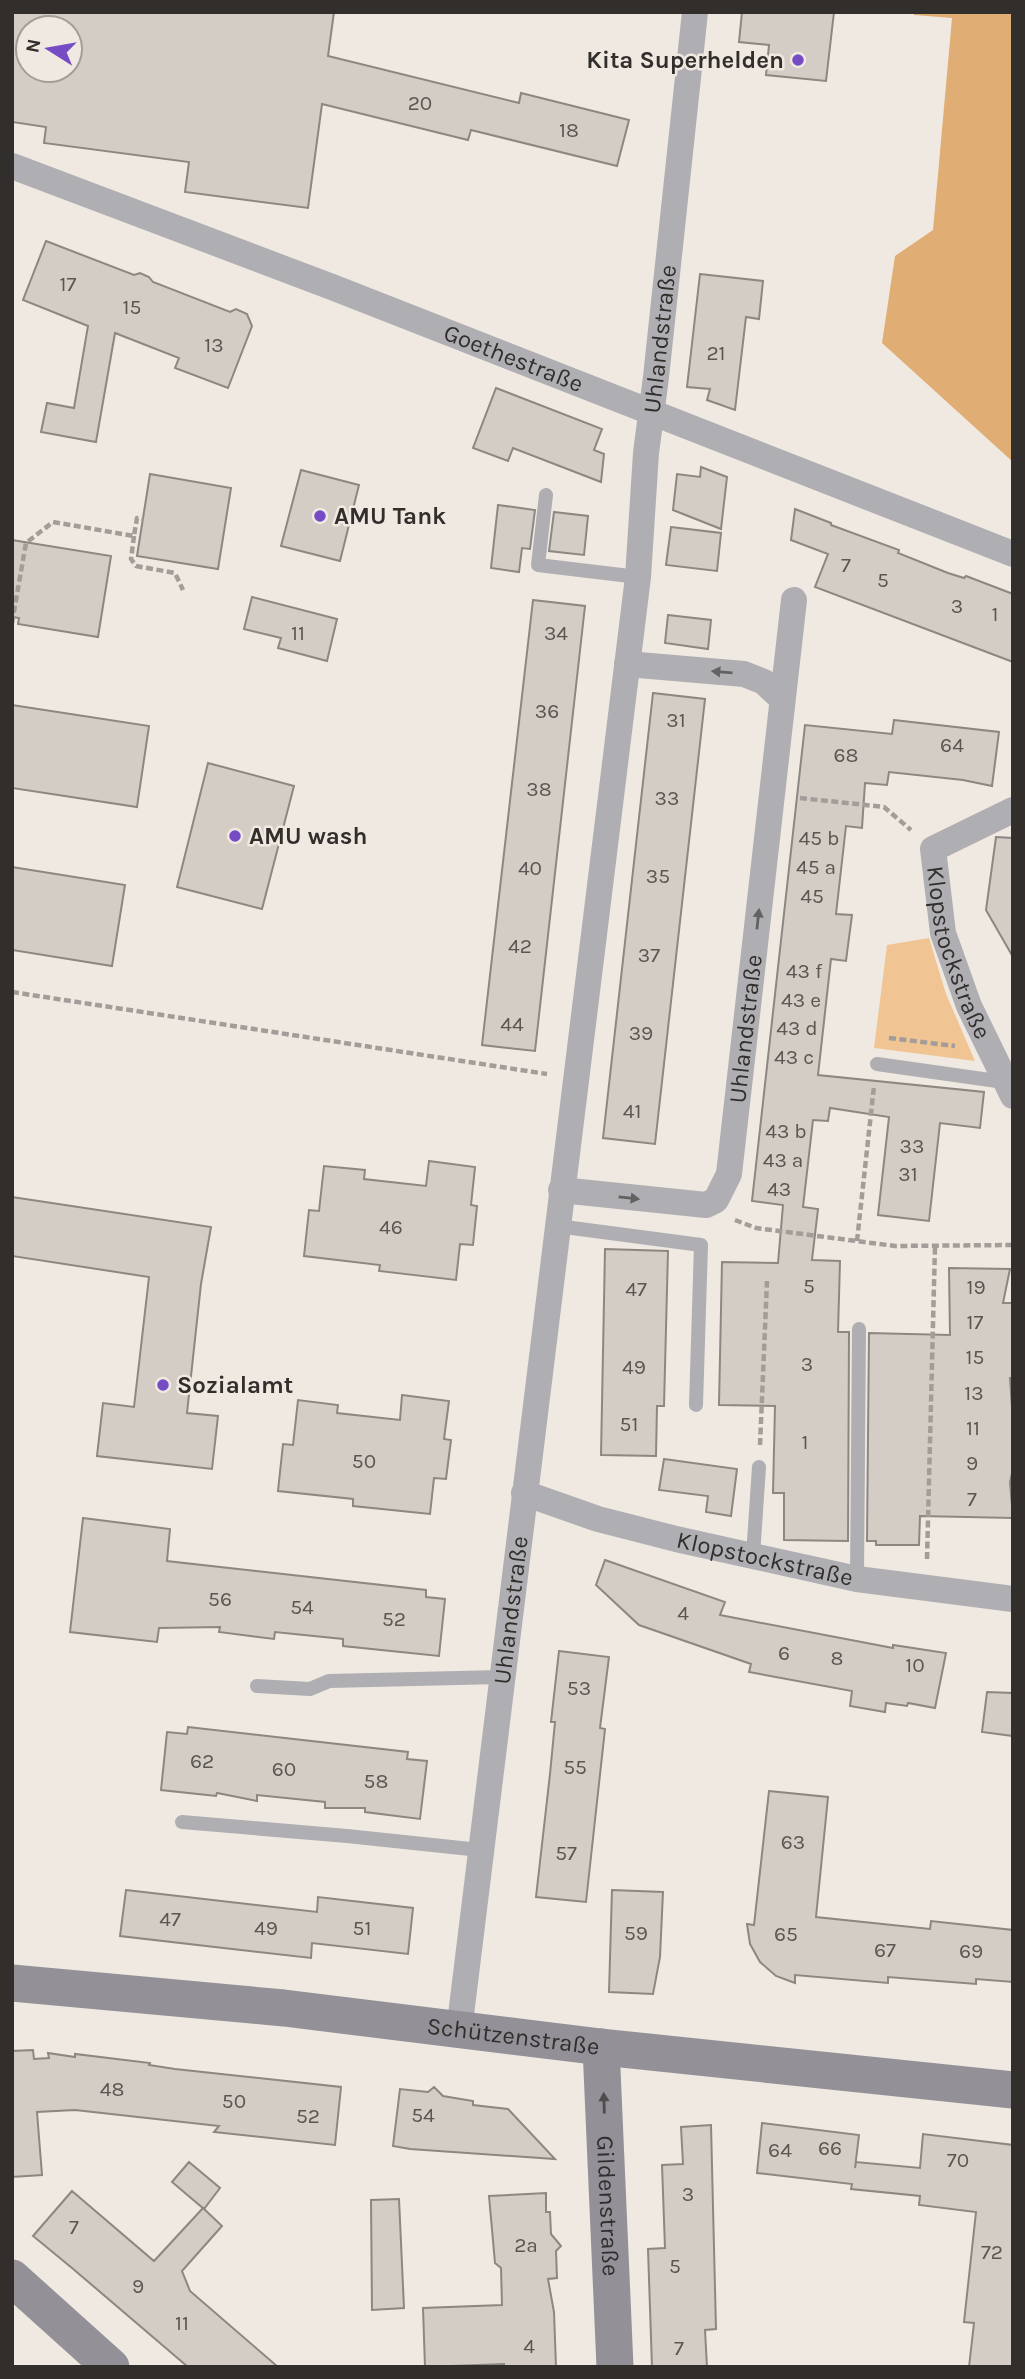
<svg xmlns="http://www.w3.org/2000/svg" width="1025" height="2379" font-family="Karla,sans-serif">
	<rect width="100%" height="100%" fill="#efe9e2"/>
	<path fill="#f1c593" d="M929 938 946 994 975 1061 874 1048 887 945Z"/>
	<path fill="#e0ae74" d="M914 12H1013V462L882 343 895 256 933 230 952 18 914 15Z"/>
	<path fill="#d3cdc6" stroke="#8d8781" stroke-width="2" fill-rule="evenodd" d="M12 12H334L328 56 519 103 521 93 629 120 617 166 471 130 468 140 322 104 308 208 185 192 189 162 44 143 46 127 12 122ZM28 28H70V70H28Z
		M742 12H834L826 81 766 75 769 45 739 42Z
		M46 241 134 275 140 273 149 277 153 282 230 312 236 309 247 314 252 326 228 388 175 368 179 358 115 333 96 442 41 432 47 403 74 408 88 326 23 300Z
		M700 274 763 281 759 319 746 317 735 410 707 400 710 389 687 387Z
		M496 388 602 429 594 450 604 454 601 482 513 448 508 461 473 448Z
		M701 467 727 477 721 529 673 510 677 474 700 477Z
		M301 470 359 485 340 561 281 546Z
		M150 474 231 488 218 569 137 556Z
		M498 505 535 510 530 549 522 548 519 572 491 568Z
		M795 509 831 523V525L899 550 898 553 948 573 964 578 966 576 1013 594V662L815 587 828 554 791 540Z
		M554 512 588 516 584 555 549 551Z
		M671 527 721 533 717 571 666 565Z
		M12 540 111 556 98 637 18 624 19 618 12 617Z
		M252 597 337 619 327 661 278 648 281 638 244 629Z
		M533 600 585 606 535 1051 482 1045Z
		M668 615 711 620 708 649 665 643Z
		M653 693 705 699 655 1144 603 1138Z
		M12 705 149 726 137 807 12 788Z
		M894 720 999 732 992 786 963 780 889 772 887 785 865 783 862 828 846 826 836 914 852 915 846 961 831 959 818 1075 984 1092 980 1128 940 1123 929 1221 878 1215 889 1117 830 1108 828 1121 813 1120 803 1207 818 1209 812 1260 840 1261 838 1332H849L848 1541 784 1540V1493H773L775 1406 719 1405 722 1262 778 1263 783 1205 752 1201 805 725 892 734Z
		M208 763 294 786 262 909 177 887Z
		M996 837 1013 838V957L986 910Z
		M12 867 125 885 112 966 12 950Z
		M429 1161 475 1167 471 1205 477 1206 473 1245 460 1244 456 1280 379 1271 380 1265 304 1256 309 1210 319 1211 324 1166 365 1170 364 1179 426 1186Z
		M12 1197 211 1227 201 1284 187 1413 218 1416 212 1469 97 1456 103 1403 134 1407 149 1277 12 1256Z
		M605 1249 668 1251 664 1406H657L656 1456 601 1455Z
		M949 1268 1010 1269 1003 1303H1013V1378H1010L1013 1422V1469L1010 1482 1013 1518 920 1516 919 1545H876V1541H867L869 1333 950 1335Z
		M402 1395 449 1401 444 1439 451 1440 446 1479 434 1478 430 1514 353 1506V1499L278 1491 283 1444 293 1445 298 1400 338 1405 337 1413 400 1420Z
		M664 1459 737 1469 731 1516 706 1512 708 1496 659 1490Z
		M83 1518 170 1529 167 1561 426 1590V1597L445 1599 439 1656 343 1646V1639L275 1632 274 1639 219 1632 220 1627 159 1628 157 1642 70 1632Z
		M605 1560 725 1602 720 1615 893 1648V1645L946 1653 935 1708 908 1703 907 1706 886 1703 885 1712 850 1706 852 1691 749 1672 751 1664 639 1625 596 1585Z
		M559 1651 609 1657 600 1728 605 1729 586 1902 536 1897 550 1774 555 1722H551Z
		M987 1692 1013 1693V1736L982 1732Z
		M188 1727 408 1752 407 1759 427 1761 420 1819 365 1812V1808H325V1802L257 1795V1801L217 1793 216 1796 161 1790 167 1732 187 1734Z
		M769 1791 828 1797 816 1917 930 1929 931 1921 1013 1930V1982L976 1979V1984L888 1977V1983L795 1975V1983L776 1976 760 1962 750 1944 747 1924 754 1925Z
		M126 1890 317 1912 318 1897 413 1908 408 1954 312 1943 311 1958 120 1936Z
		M612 1890 663 1892 660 1957 653 1994 609 1992Z
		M33 2050 34 2059 49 2058 48 2053 75 2057V2054L150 2063 149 2065 175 2069 341 2087 335 2145 214 2132 219 2126 75 2110 37 2112 42 2175 12 2177V2051Z
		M434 2087 443 2096 473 2101V2105L508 2109 555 2159 410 2149 393 2146 400 2089 428 2092Z
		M762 2123 859 2135 855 2168 856 2162 920 2168 923 2134 1013 2145V2367H969L974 2323 964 2322 976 2212 919 2205 920 2196 851 2189 852 2184 757 2173Z
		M711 2125 716 2329 705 2330 707 2367H652L648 2249 665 2248 662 2165 683 2164 681 2127Z
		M189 2162 220 2188 204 2209 172 2182Z
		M72 2191 154 2261 203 2208 222 2226 182 2271 190 2291 278 2367H188L72 2268 33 2236Z
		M546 2193V2212H550L551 2234 561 2246 556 2251 557 2278 548 2279 554 2312 556 2367H504V2364L425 2367 423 2308 502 2305 501 2268 495 2263 489 2196Z
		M399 2199 404 2308 372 2310 371 2200Z"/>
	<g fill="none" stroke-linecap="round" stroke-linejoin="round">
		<path stroke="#a29d98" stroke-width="4.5" stroke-dasharray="7 3.5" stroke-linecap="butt" d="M134 536 131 559 136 566 175 573 183 590
			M12 623 26 543 53 522 134 536 137 518 143 519
			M800 798 884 807 911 830
			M12 992 547 1074
			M889 1038 955 1046
			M735 1220 756 1228 895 1246 1013 1245
			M857 1241 874 1086
			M760 1445 767 1281
			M927 1559 935 1246"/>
		<path stroke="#afaeb2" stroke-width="14" d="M546 495 538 565 638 577
			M877 1064 1004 1082
			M557 1226 701 1245 696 1405
			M753 1556 759 1467
			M857 1579 859 1329
			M257 1686 310 1689 329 1681 501 1677
			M182 1822 347 1836 480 1850"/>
		<g stroke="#afaeb2" stroke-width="26">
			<path id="s1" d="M12 166 332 287 1013 554"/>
			<path d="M627 664 744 674 764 682 782 699"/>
			<path id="s2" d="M1013 810 933 849 943 933 969 1006 1013 1096"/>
			<path id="s3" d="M561 1190 706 1205 716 1200 729 1174 794 600"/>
			<path id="s4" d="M524 1493 598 1519 676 1539 857 1579 1013 1599"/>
			<path id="s5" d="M459 2031 638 577 646 453 656 377 695 12"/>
		</g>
		<g stroke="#939197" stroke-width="37">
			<path id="s6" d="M12 1983 284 2008 601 2047 1013 2090"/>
			<path id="s7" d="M601 2047 615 2367"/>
			<path d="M12 2278 111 2367"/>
		</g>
	</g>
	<defs><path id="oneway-solid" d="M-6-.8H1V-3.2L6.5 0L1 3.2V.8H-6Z" transform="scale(1.75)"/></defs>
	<g fill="#636162">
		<use href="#oneway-solid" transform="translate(722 672) rotate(-175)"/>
		<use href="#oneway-solid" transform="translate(758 919) rotate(-84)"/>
		<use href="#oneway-solid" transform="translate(629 1198) rotate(6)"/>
	</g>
	<use fill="#4e4c4c" href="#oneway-solid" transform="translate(604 2103) rotate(-92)"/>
	<g fill="#764cc5" stroke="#efe9e2" stroke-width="2.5">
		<circle cx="798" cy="60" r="7"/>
		<circle cx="320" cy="516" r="7"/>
		<circle cx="235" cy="836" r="7"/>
		<circle cx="163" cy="1385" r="7"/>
	</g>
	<g text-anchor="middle" stroke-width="5" stroke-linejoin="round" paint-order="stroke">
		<g font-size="21" fill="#5a5652">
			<text x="420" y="110">20</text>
			<text x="569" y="137">18</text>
			<text x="68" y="291">17</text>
			<text x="132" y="314">15</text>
			<text x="214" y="352">13</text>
			<text x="716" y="360">21</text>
			<text x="846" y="572">7</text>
			<text x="883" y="587">5</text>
			<text x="957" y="613">3</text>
			<text x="995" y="621">1</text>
			<text x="298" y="640">11</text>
			<text x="556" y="640">34</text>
			<text x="547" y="718">36</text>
			<text x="676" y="727">31</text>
			<text x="952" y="752">64</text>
			<text x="846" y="762">68</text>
			<text x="539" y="796">38</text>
			<text x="667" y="805">33</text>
			<text x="819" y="845">45 b</text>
			<text x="816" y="874">45 a</text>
			<text x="530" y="875">40</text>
			<text x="658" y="883">35</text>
			<text x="812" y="903">45</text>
			<text x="520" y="953">42</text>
			<text x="649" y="962">37</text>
			<text x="804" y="978">43 f</text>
			<text x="801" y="1007">43 e</text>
			<text x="512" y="1031">44</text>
			<text x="797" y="1035">43 d</text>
			<text x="641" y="1040">39</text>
			<text x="794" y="1064">43 c</text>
			<text x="632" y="1118">41</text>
			<text x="786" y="1138">43 b</text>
			<text x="912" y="1153">33</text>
			<text x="783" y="1167">43 a</text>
			<text x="908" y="1181">31</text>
			<text x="779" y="1196">43</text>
			<text x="391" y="1234">46</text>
			<text x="809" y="1293">5</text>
			<text x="976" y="1294">19</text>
			<text x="636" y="1296">47</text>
			<text x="975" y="1329">17</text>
			<text x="975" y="1364">15</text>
			<text x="807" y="1371">3</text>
			<text x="634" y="1374">49</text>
			<text x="974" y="1400">13</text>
			<text x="629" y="1431">51</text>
			<text x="973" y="1435">11</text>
			<text x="805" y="1449">1</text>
			<text x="364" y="1468">50</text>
			<text x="972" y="1470">9</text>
			<text x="972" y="1506">7</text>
			<text x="220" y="1606">56</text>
			<text x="302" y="1614">54</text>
			<text x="683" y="1620">4</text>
			<text x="394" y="1626">52</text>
			<text x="784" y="1660">6</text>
			<text x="837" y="1665">8</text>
			<text x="915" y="1672">10</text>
			<text x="579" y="1695">53</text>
			<text x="202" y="1768">62</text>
			<text x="575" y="1774">55</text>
			<text x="284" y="1776">60</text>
			<text x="376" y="1788">58</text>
			<text x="793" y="1849">63</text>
			<text x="566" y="1860">57</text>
			<text x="170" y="1926">47</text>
			<text x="266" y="1935">49</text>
			<text x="362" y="1935">51</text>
			<text x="636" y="1940">59</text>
			<text x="786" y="1941">65</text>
			<text x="885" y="1957">67</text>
			<text x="971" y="1958">69</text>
			<text x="112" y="2096">48</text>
			<text x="234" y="2108">50</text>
			<text x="423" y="2122">54</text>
			<text x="308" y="2123">52</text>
			<text x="830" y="2155">66</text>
			<text x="780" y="2157">64</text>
			<text x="958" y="2167">70</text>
			<text x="688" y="2201">3</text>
			<text x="74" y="2234">7</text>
			<text x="526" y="2252">2a</text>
			<text x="992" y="2259">72</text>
			<text x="675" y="2273">5</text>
			<text x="138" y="2293">9</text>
			<text x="182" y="2330">11</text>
			<text x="529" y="2353">4</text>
			<text x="679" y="2355">7</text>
		</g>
		<g font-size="24" font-weight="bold" fill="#312e2c" stroke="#efe9e2" text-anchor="start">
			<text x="784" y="68" text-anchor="end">Kita Superhelden</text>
			<text x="334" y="524">AMU Tank</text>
			<text x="249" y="844">AMU wash</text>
			<text x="177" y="1393">Sozialamt</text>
		</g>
		<g font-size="24" fill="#312e2c" stroke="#efe9e2">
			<text dy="8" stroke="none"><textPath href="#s5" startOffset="1704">Uhlandstraße</textPath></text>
			<text dy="8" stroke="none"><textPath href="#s1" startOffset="537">Goethestraße</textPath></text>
			<text dy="8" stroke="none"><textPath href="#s2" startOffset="196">Klopstockstraße</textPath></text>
			<text dy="8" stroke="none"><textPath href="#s3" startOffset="332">Uhlandstraße</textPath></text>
			<text dy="8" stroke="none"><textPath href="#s4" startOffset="250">Klopstockstraße</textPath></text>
			<text dy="8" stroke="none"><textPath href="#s5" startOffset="424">Uhlandstraße</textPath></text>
			<text dy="8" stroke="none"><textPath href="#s6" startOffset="504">Schützenstraße</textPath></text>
			<text dy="8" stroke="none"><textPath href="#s7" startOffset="159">Gildenstraße</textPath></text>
		</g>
	</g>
	<rect width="1025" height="2379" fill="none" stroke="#312e2c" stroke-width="28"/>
	<g transform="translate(49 49) rotate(281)"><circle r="33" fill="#efe9e2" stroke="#a39e99" stroke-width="2"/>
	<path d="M0-5L12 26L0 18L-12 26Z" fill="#764cc5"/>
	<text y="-10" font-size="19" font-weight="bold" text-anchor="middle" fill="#312e2c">N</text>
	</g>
</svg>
